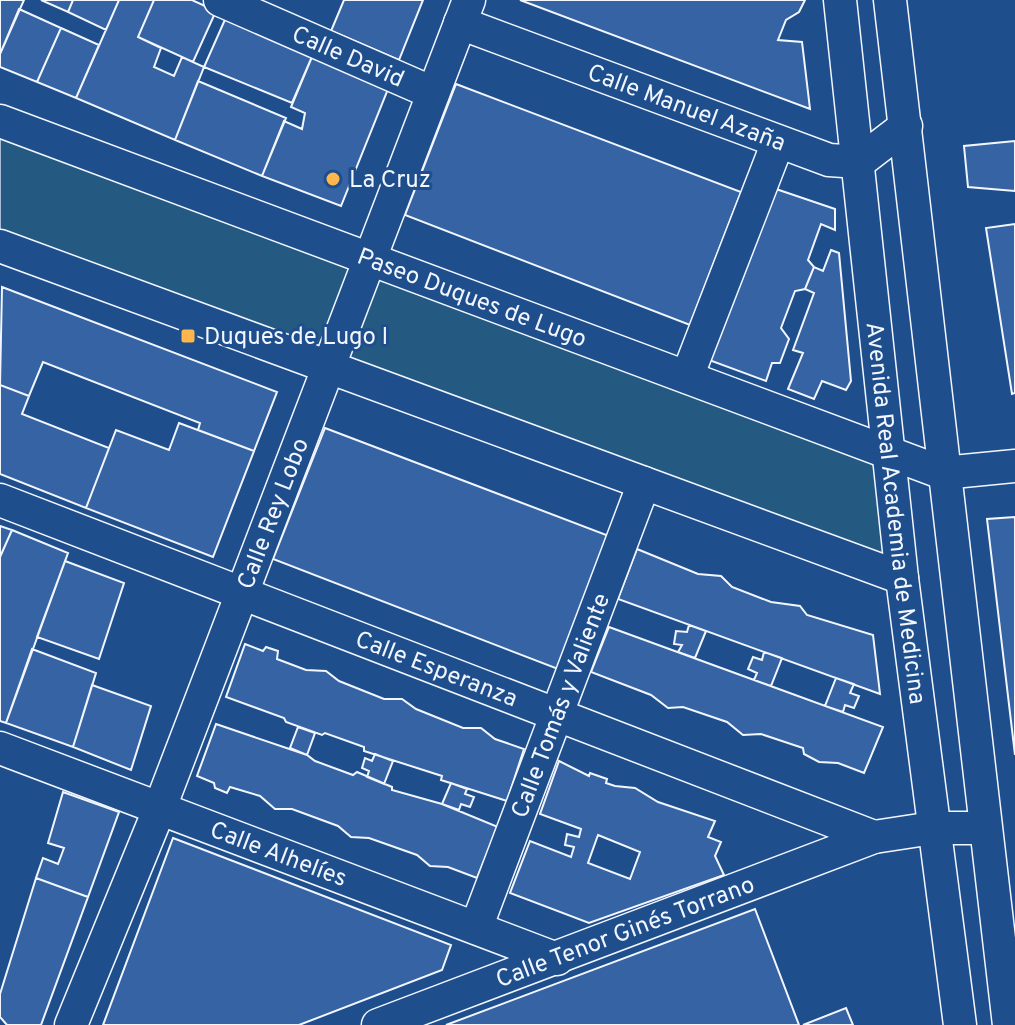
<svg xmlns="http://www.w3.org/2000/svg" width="1015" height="1025" font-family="Overpass,sans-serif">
	<rect width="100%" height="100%" fill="#1f4e8c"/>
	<path fill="#245a82" stroke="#a8bbd7" stroke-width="2" d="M0 121 890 453 902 578 0 246Z"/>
	<path fill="#3563a3" stroke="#f2f6ff" stroke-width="2" fill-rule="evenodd" d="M0 0H24L0 54Z
		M41 0H73L68 12Z
		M73 0H119L106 30 68 12Z
		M119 0H154L138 37 161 48 154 67 174 76 182 57 204 67 175 140 76 98Z
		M154 0H192L216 11 193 62 138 37Z
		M344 0H423L399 60 331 31Z
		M520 0H805L799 12 786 20 778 40 802 42 810 109Z
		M19 9 61 28 37 82 0 67V54Z
		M227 15 314 52 292 103 204 67Z
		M61 28 99 45 76 98 37 82Z
		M314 52 390 84 341 206 262 176 284 121 302 129 305 113 291 107Z
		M198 81 286 118 262 176 175 140Z
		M456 84 741 192 690 325 405 215Z
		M1015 141V191L968 187 964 146Z
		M776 189 835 209V230L821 224 808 260 814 267 805 289 795 291 781 328 789 339 780 363H772L766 381 709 360Z
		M1015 224V393L1012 394 986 228Z
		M831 250 839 253 851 381 846 390 822 381 814 399 788 389 803 353 793 350 814 293 805 289 814 267 823 271Z
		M2 287 277 392 254 451 198 430 200 423 43 362 29 396 0 385Z
		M0 385 29 396 22 414 109 448 86 508 0 474Z
		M179 423 254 451 213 557 86 508 116 430 169 450Z
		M325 428 609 536 558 669 273 559Z
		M1015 517V755L987 519Z
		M0 526 12 530 0 557Z
		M12 530 68 553 6 723 0 721V557Z
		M637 549 698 574 721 576 732 587 771 602 800 606 807 615 873 635 880 694 618 599Z
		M65 561 124 583 99 659 37 637Z
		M689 625 706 631 695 658 678 652 682 645 674 644 676 631 687 632Z
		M609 627 883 727 864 773 838 763 819 762 804 754 803 748 761 734 743 735 727 722 683 707 668 708 651 695 591 672Z
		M245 644 263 651 266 647 278 651 277 659 306 670 326 671 339 681 384 699H402L416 709 463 728H481L495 739 524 749 507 801 441 780 442 776 364 751V747L325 733 322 735 286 722 284 718 226 697Z
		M32 649 96 673 73 747 6 723Z
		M764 652 782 658 771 686 754 680 757 673 748 669 753 657 762 660Z
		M836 678 854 684 850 693 859 696 854 708 845 705 843 712 825 706Z
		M92 685 151 706 131 770 73 747Z
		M216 724 307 755 315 761 353 775 357 772 392 787V790L442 804 498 827 477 878 448 867 430 866 417 855 369 838 351 837 338 826 292 809H275L260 796 230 787 227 793 215 788 214 783 197 776Z
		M298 727 315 733 307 755 290 748Z
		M375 754 393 761 384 784 367 777 369 771 362 768 365 758 372 761Z
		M559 761 589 776 590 773 607 779 606 783 615 786 635 788 658 802 715 821 708 837 721 842 715 856 724 875 589 923 510 893 530 841 571 857 574 847 565 845 567 834 579 837 581 829 540 814ZM598 835 640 852 630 879 588 863Z
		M451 783 467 789 465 794 474 797 470 807 461 804 459 810 442 804Z
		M63 792 119 812 88 897 36 878 43 858 58 864 64 848 48 843Z
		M173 838 451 945 442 970 299 1025H103Z
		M36 878 88 897 41 1025H7L0 1017V994Z
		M755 909 799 1025H446Z
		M846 1008 853 1025H803Z"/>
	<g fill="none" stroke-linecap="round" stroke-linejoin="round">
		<defs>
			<g id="street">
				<path id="s1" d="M220 0 433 93"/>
				<path id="s2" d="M840 0 902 578 960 1025"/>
				<path d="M890 0 1009 1025"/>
				<path id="s3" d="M460 23 829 160 859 162 906 126"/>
				<path id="s4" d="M0 121 943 473 1015 466"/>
				<path d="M0 246 902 578"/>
				<path d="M687 377 778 142"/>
				<path id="s5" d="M0 500 874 837"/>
				<path id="s6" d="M0 748 557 959"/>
				<path id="s7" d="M476 928 644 483"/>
				<path id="s8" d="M71 1025 159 810 469 0"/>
				<path id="s9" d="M378 1025 874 837 933 828H985"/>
			</g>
		</defs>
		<use href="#street" stroke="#f2f6ff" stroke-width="35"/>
		<use href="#street" stroke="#1f4e8c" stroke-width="32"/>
	</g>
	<g fill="#ffb74d" stroke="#1f4e8c" stroke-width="3">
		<circle cx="333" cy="179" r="8"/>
		<rect x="180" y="328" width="16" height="16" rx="4"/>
	</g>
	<g text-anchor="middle" stroke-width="6" stroke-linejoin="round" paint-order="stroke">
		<g font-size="24" fill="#f2f6ff" stroke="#1f4e8c">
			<text dy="8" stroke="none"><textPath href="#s1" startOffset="140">Calle David</textPath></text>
			<text dy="8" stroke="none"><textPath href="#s3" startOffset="242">Calle Manuel Azaña</textPath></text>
			<text dy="8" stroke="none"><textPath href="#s4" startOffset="504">Paseo Duques de Lugo</textPath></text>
			<text dy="8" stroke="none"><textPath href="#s8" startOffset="550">Calle Rey Lobo</textPath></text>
			<text dy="8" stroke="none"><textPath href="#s2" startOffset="516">Avenida Real Academia de Medicina</textPath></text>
			<text dy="8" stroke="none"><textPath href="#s5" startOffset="468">Calle Esperanza</textPath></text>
			<text dy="8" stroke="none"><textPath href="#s7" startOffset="238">Calle Tomás y Valiente</textPath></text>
			<text dy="8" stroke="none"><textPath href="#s6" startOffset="298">Calle Alhelíes</textPath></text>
			<text dy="8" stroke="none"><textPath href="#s9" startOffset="264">Calle Tenor Ginés Torrano</textPath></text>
		</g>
		<g font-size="24" fill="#f2f6ff" stroke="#1f4e8c" text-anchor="start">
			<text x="349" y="187">La Cruz</text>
			<text x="204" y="344">Duques de Lugo I</text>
		</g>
	</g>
</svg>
